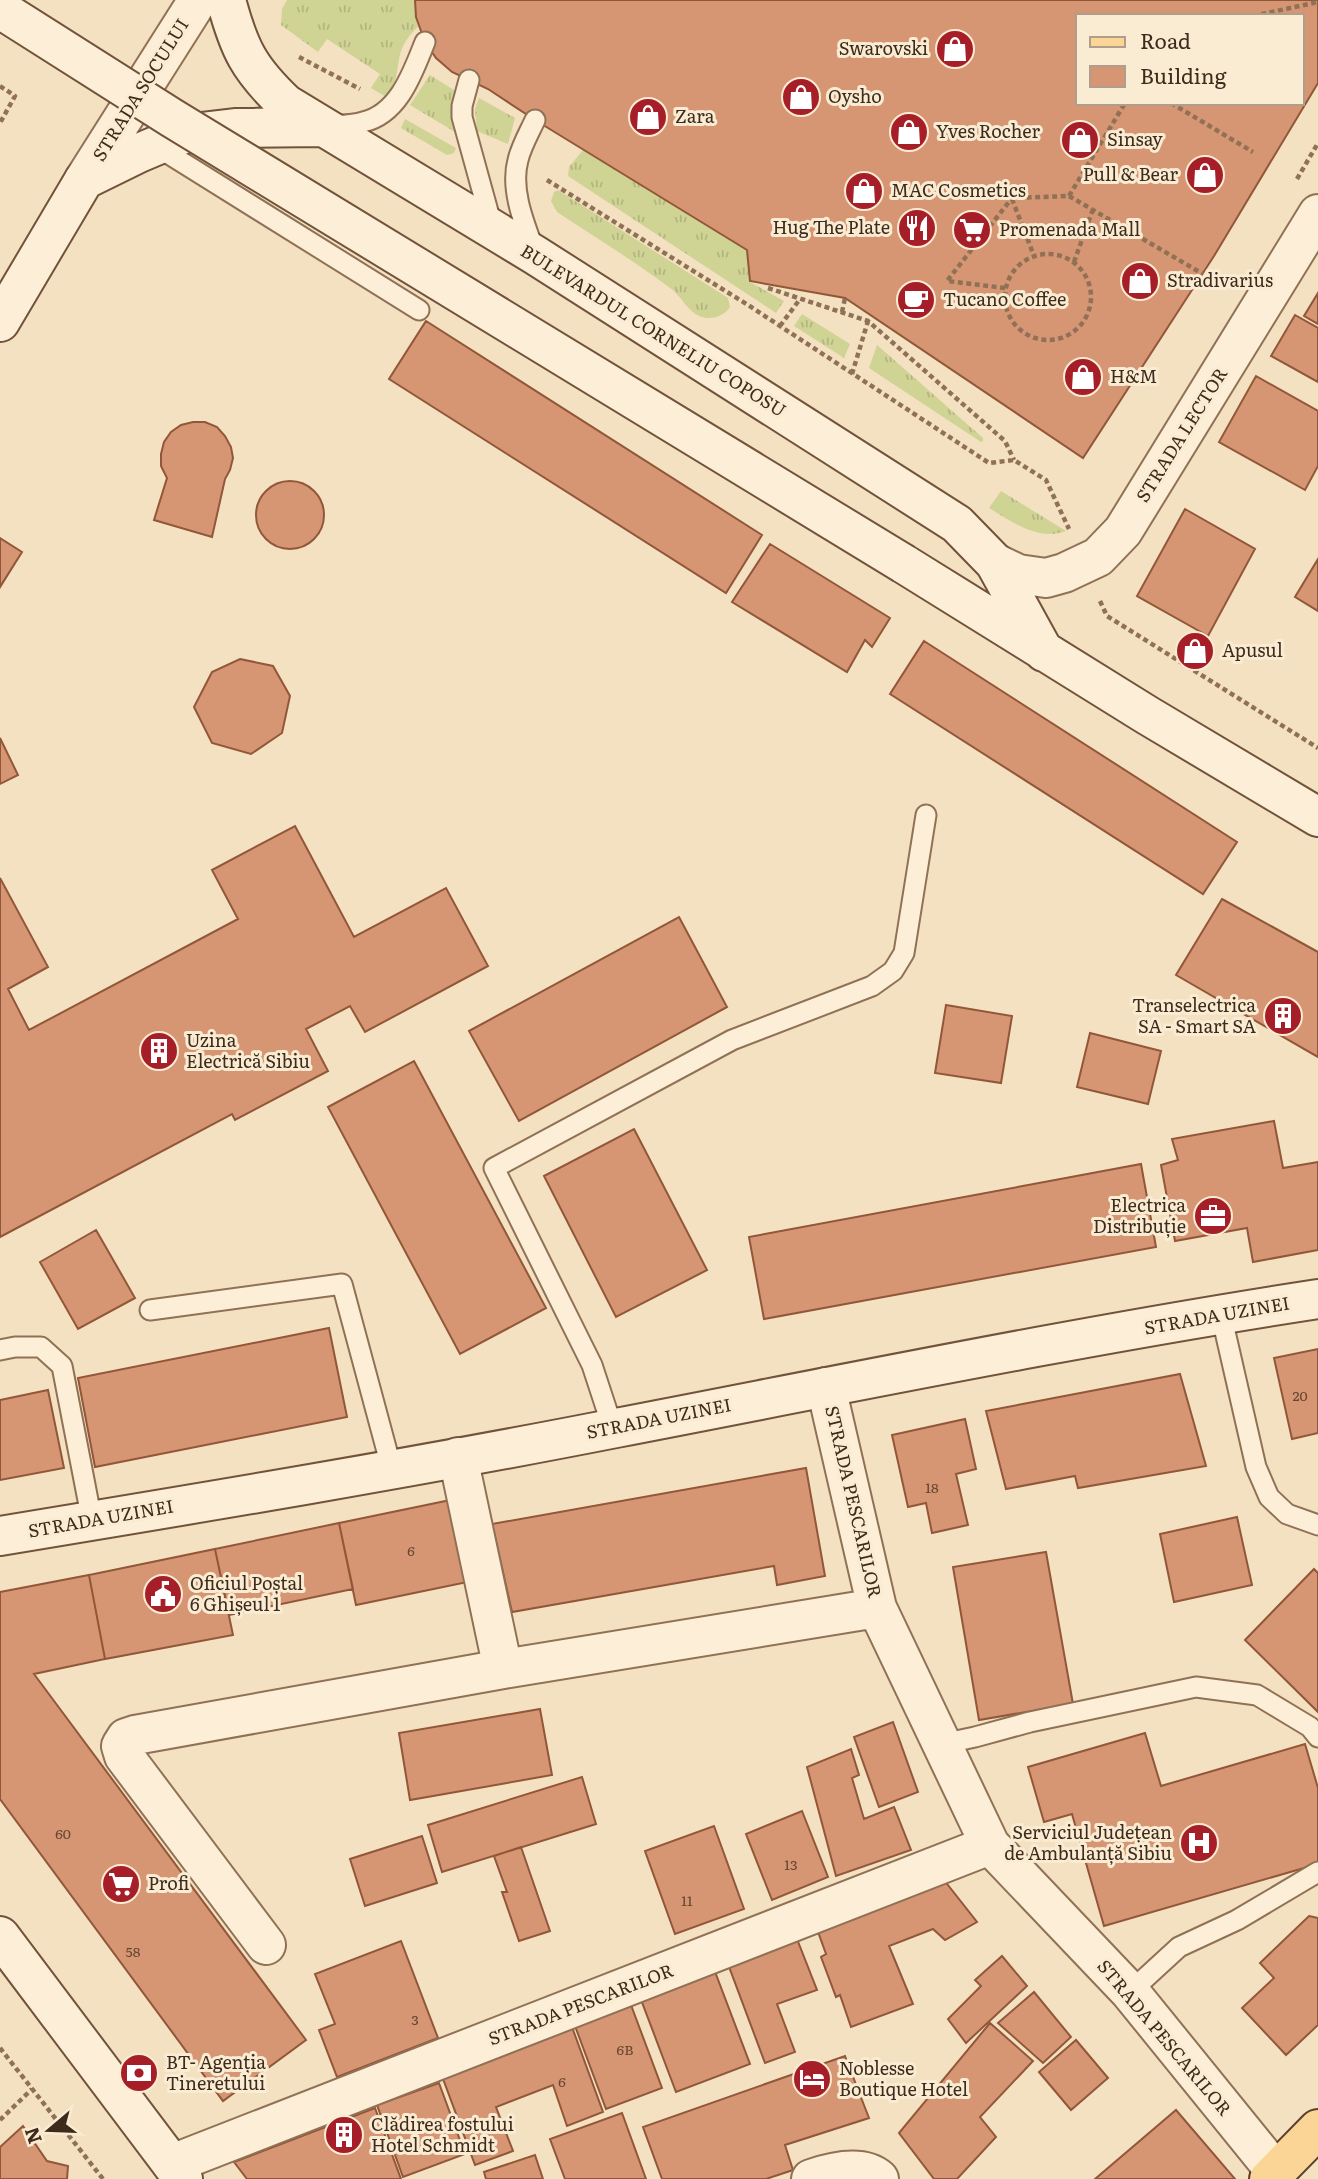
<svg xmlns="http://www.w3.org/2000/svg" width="1318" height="2179" font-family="Literata,serif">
	<defs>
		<pattern id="grass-tufts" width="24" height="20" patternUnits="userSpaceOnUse" patternTransform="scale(1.75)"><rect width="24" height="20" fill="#cfd394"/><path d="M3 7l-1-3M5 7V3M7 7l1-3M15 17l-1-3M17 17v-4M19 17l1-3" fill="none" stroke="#b3b57f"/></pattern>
	</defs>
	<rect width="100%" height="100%" fill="#f3e1c2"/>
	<path fill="url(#grass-tufts)" d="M287 0H415L419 26C389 52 405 71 388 98L371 88 380 74 327 39 318 52 281 25 282 9Z
		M430 75 457 92 455 132 410 105Z
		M479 98 515 118 508 144 477 131 475 109Z
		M405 119 456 148 454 153 447 155 401 128Z
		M583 150 747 250 750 282 784 301 776 313 568 176 569 167Z
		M558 190 728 298 730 307C724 316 713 320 702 317 687 312 682 296 670 288 634 261 595 237 557 212L551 201 554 192Z
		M802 314 850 344 844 358 794 326Z
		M877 345 983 438V441L981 442 869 368Z
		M1001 491 1066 531C1039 541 1012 522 989 508Z"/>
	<path fill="#d69673" stroke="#925739" stroke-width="2" fill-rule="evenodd" d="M415 0H1318V83L1214 256 1083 458 845 298 750 281 747 250 535 120 488 89 452 72 436 58 425 42 416 17ZM1078 16H1302V103H1078Z
		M1318 293V324L1304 316Z
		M1295 315 1318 328V382L1271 356Z
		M426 321 762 535 726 593 389 379Z
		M1256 376 1318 411V466L1305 490 1219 442Z
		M193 422H205L217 427 225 436 231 447 233 458 230 470 225 479 212 537 154 520 167 478 161 466V454L164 442 171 432 181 425Z
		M256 515a34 34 0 1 1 68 0a34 34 0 1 1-68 0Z
		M1185 509 1255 549 1208 636 1137 596Z
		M0 538 22 552 0 587Z
		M770 544 890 618 872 647 865 640 847 672 732 602Z
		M1318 559V611L1295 597Z
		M924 641 1237 842 1203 894 890 694Z
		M240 659 273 666 290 696 282 733 251 754 212 743 194 707 212 672Z
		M0 738 18 775 0 784Z
		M295 826 354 937 446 888 488 966 365 1032 350 1006 306 1029 328 1071 235 1120 232 1114 0 1237V878L48 967 8 989 29 1030 238 919 212 870Z
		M1222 899 1318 952V1057L1176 975Z
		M679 917 727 1007 519 1121 469 1031Z
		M946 1005 1012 1016 1001 1083 935 1073Z
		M1090 1033 1161 1051 1148 1104 1077 1087Z
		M414 1061 546 1308 460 1354 328 1107Z
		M1274 1121 1283 1168 1318 1162V1250L1253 1262 1247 1228 1175 1241 1161 1165 1178 1160 1172 1139Z
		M634 1129 707 1270 616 1317 544 1176Z
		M1141 1164 1156 1247 764 1319 749 1237Z
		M96 1230 135 1298 78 1329 40 1262Z
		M329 1328 347 1417 95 1467 78 1378Z
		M1318 1349V1433L1292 1439 1274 1358Z
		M1180 1374 1206 1466 1078 1488 1075 1476 1006 1489 986 1411Z
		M48 1390 64 1468 0 1480V1400Z
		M965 1419 976 1469 956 1474 968 1525 932 1533 926 1503 908 1507 892 1435Z
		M806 1468 825 1576 777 1585 774 1566 512 1612 492 1524Z
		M465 1497 482 1579 356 1605 339 1523Z
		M1237 1517 1252 1585 1174 1602 1160 1534Z
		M339 1523 353 1589 229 1615 215 1549Z
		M215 1549 233 1635 105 1659 89 1575Z
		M1046 1552 1073 1704 979 1720 953 1567Z
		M1314 1569 1318 1573V1712L1245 1640Z
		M89 1575 105 1659 34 1674 306 2040 223 2101 0 1799V1592Z
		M540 1709 552 1775 410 1800 399 1733Z
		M893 1722 918 1792 879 1807 854 1737Z
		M1145 1733 1161 1786 1305 1744 1318 1788V1864L1104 1926 1072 1814 1044 1822 1028 1767Z
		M851 1749 859 1775 852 1778 864 1819 894 1807 911 1850 836 1876 807 1767Z
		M582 1777 596 1824 442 1872 428 1825Z
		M802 1811 828 1877 772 1900 746 1834Z
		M714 1826 744 1909 675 1934 645 1851Z
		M422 1836 437 1883 365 1906 350 1859Z
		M521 1847 550 1931 519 1941 502 1892H507L494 1856Z
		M944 1880 977 1922 945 1940 933 1929 889 1946 913 2004 851 2027 840 1995 836 1997 821 1957 826 1954 817 1929Z
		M1309 1916 1318 1918V2025L1286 2055 1242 2008 1274 1978 1260 1963Z
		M797 1939 817 1990 777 2004 795 2052 765 2063 728 1964Z
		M401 1941 438 2038 337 2077 319 2030 335 2024 315 1974Z
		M1002 1956 1027 1986 966 2043 948 2019 981 1986 975 1980Z
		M714 1969 750 2064 676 2092 640 1997Z
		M1034 1992 1071 2037 1043 2063 998 2023Z
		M631 2005 662 2088 606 2109 575 2026Z
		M990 2023 1033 2061 980 2117 996 2137 957 2179H934L899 2133Z
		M572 2027 603 2112 567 2126 553 2085 496 2107 513 2151 475 2165 442 2076Z
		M1076 2040 1108 2078 1071 2110 1039 2072Z
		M845 2056 869 2118 785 2145 793 2170 766 2179H662L643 2127Z
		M439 2083 465 2154 403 2177 377 2105Z
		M375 2108 401 2179H247L234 2162Z
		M1176 2110 1235 2179H1095Z
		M622 2113 646 2179H565L550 2139Z
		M23 2126 47 2161 68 2166 67 2179H0V2147Z
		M535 2155 543 2179H486L484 2172Z"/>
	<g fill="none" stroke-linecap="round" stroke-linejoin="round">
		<defs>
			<path id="lane" d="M469 80 462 106V117L492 226
				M330 126C341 125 353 125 363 122 399 114 413 72 425 42
				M156 146 419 310
				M534 250C524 223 510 189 518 160 521 147 529 133 535 120
				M150 1310 342 1284 392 1470
				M1221 1314 1256 1467 1269 1497 1287 1514 1318 1525
				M0 1350 15 1347H41L62 1366 92 1521
				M613 1429 592 1365 494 1168 732 1040 872 986 893 971 904 953 926 815
				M942 1744 975 1737 1030 1722 1196 1687 1257 1695 1310 1727 1318 1737
				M1130 1992 1179 1947 1237 1920 1318 1872"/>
			<path id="street" d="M84 180 198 0
				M995 563 1018 574 1046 578 1064 573 1098 557 1123 531 1318 214
				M826 1387 877 1608 990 1845 1130 1992 1276 2172
				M458 1457 503 1669
				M266 1945 124 1756 121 1746 126 1738 135 1735 503 1669 877 1608
				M172 2164 990 1845
				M811 2179C831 2172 862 2164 879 2179"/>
			<path id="secondary" d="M226 0C239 49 249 69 286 104L535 255 957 524 995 563 1044 652
				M0 322 84 180 139 153 184 134 235 128 322 127
				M904 564 1147 715 1318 817
				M0 1536C206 1502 412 1468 616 1428 850 1383 1083 1335 1318 1299
				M0 1936 183 2179"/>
			<path id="primary" d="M1269 2179 1318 2129"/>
		</defs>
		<use href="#lane" stroke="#907156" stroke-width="23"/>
		<use href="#street" stroke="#907156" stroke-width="42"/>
		<use href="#secondary" stroke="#72523a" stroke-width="42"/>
		<use href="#primary" stroke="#5d3f2b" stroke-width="42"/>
		<path stroke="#907156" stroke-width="4.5" stroke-dasharray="5 3.5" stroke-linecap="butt" d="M1253 16 1318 2
			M299 57 360 89
			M0 86 15 96 0 123
			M1171 103 1253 152
			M1297 179 1318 143
			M547 180 748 305 989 463 1014 460 1046 480 1069 529
			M1069 196 1203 274
			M1012 199 1034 256
			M1005 297a43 43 0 1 1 86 0a43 43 0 1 1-86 0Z
			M1074 262 1093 209
			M768 288 868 321 1005 441 1014 460
			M1005 288 947 281 1012 198 1069 196 1125 103
			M842 312 845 298
			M780 326 800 299
			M852 374 868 321
			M1100 601 1107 616 1318 748
			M0 2048 103 2179
			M0 2120 32 2089"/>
		<use href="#lane" stroke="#fdefd7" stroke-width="19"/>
		<use href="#street" stroke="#fdefd7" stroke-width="38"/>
		<use href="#secondary" stroke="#fdefd7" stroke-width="38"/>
		<use href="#primary" stroke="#fad596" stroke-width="38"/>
		<defs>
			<path id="secondary-bridge" d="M0 9 172 118 904 564"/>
		</defs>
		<use href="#secondary-bridge" stroke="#72523a" stroke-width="42" stroke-linecap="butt"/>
		<use href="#secondary-bridge" stroke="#fdefd7" stroke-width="38"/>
	</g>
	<defs>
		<symbol id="shop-disc" viewBox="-11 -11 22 22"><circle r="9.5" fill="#a61f28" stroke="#faecd3"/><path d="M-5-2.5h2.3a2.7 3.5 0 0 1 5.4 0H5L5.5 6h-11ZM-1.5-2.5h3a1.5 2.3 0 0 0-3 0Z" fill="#fff"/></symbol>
		<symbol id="restaurant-disc" viewBox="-11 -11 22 22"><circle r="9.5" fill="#a61f28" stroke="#faecd3"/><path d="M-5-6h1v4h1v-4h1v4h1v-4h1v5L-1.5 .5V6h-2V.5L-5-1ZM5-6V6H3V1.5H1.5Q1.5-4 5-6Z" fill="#fff"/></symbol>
		<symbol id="supermarket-disc" viewBox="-11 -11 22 22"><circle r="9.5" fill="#a61f28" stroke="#faecd3"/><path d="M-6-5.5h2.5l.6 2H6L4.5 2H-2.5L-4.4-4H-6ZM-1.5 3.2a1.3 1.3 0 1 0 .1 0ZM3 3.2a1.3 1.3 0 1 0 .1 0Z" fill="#fff"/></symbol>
		<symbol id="cafe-disc" viewBox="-11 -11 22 22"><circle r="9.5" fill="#a61f28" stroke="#faecd3"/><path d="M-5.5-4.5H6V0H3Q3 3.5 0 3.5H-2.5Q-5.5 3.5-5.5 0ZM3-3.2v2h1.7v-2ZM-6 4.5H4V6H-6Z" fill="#fff"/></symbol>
		<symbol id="building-disc" viewBox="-11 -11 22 22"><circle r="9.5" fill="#a61f28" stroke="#faecd3"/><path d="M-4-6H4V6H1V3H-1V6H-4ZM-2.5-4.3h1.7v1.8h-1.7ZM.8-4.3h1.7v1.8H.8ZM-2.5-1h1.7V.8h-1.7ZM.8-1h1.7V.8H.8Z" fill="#fff"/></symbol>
		<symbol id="office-disc" viewBox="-11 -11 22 22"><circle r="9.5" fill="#a61f28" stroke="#faecd3"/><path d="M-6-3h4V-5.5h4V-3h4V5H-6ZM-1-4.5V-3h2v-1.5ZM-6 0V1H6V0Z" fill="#fff"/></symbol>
		<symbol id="civic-disc" viewBox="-11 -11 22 22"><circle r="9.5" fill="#a61f28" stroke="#faecd3"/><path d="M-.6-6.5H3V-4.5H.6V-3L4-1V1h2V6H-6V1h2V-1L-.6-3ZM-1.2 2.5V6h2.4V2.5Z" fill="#fff"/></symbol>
		<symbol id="hospital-disc" viewBox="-11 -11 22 22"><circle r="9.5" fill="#a61f28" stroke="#faecd3"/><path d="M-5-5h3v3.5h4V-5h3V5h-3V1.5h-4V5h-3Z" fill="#fff"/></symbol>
		<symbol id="bank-disc" viewBox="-11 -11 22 22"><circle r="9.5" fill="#a61f28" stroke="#faecd3"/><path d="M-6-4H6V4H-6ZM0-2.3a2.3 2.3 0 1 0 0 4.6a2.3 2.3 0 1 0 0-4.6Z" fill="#fff"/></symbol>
		<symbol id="hotel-disc" viewBox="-11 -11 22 22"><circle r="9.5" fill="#a61f28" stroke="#faecd3"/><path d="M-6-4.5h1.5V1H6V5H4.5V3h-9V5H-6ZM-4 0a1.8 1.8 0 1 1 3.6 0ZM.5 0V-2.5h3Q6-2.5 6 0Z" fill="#fff"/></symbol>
	</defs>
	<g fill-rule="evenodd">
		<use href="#shop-disc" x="933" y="27" width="44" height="44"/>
		<use href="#shop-disc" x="779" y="75" width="44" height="44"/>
		<use href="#shop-disc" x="626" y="95" width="44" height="44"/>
		<use href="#shop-disc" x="887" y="110" width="44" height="44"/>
		<use href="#shop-disc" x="1058" y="118" width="44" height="44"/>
		<use href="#shop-disc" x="1183" y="153" width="44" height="44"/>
		<use href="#shop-disc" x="842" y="169" width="44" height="44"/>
		<use href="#restaurant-disc" x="895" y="206" width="44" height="44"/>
		<use href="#supermarket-disc" x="950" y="208" width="44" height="44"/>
		<use href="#shop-disc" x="1118" y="259" width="44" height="44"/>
		<use href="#cafe-disc" x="894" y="278" width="44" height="44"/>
		<use href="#shop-disc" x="1061" y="355" width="44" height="44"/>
		<use href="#shop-disc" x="1173" y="629" width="44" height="44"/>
		<use href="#building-disc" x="1261" y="994" width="44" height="44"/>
		<use href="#building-disc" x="137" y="1029" width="44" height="44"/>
		<use href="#office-disc" x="1191" y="1194" width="44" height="44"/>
		<use href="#civic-disc" x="141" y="1572" width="44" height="44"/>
		<use href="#hospital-disc" x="1177" y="1821" width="44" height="44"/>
		<use href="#supermarket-disc" x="99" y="1862" width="44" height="44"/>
		<use href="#bank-disc" x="117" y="2051" width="44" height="44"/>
		<use href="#hotel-disc" x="790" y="2057" width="44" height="44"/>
		<use href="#building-disc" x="322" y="2113" width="44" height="44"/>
	</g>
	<g text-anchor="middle" stroke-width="6" stroke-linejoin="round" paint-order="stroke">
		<g font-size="14" fill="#644632">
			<text x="1300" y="1401">20</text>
			<text x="932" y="1493">18</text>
			<text x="411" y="1556">6</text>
			<text x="63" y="1839">60</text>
			<text x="791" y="1870">13</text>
			<text x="687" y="1906">11</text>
			<text x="133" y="1957">58</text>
			<text x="415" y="2025">3</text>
			<text x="625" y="2055">6B</text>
			<text x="562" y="2087">6</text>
		</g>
		<g font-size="18" fill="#3e2b1c" stroke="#faecd3" text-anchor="start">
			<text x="928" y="55" text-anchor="end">Swarovski</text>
			<text x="828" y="103">Oysho</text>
			<text x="675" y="123">Zara</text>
			<text x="936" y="138">Yves Rocher</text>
			<text x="1107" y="146">Sinsay</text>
			<text x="1178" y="181" text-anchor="end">Pull &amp; Bear</text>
			<text x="891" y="197">MAC Cosmetics</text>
			<text x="890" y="234" text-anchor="end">Hug The Plate</text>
			<text x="999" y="236">Promenada Mall</text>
			<text x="1167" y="287">Stradivarius</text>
			<text x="943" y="306">Tucano Coffee</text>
			<text x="1110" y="383">H&amp;M</text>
			<text x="1222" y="657">Apusul</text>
			<text x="1256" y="1012" text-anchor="end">Transelectrica<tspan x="1256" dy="21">SA - Smart SA</tspan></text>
			<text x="186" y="1047">Uzina<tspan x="186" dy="21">Electrică Sibiu</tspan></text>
			<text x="1186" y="1212" text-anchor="end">Electrica<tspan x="1186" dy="21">Distribuție</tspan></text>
			<text x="190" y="1590">Oficiul Poștal<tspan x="190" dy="21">6 Ghișeul 1</tspan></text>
			<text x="1172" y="1839" text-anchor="end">Serviciul Județean<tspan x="1172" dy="21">de Ambulanță Sibiu</tspan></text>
			<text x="148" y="1890">Profi</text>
			<text x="166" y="2069">BT- Agenția<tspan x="166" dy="21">Tineretului</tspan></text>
			<text x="839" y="2075">Noblesse<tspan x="839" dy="21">Boutique Hotel</tspan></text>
			<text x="371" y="2131">Clădirea fostului<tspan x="371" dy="21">Hotel Schmidt</tspan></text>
		</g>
		<g font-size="18" fill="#3e2b1c" stroke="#faecd3">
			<text transform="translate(141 90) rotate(-58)" y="6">STRADA SOCULUI</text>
			<text transform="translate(653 331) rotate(32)" y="6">BULEVARDUL CORNELIU COPOSU</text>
			<text transform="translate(1182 435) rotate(-58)" y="6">STRADA LECTOR</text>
			<text transform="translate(1217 1316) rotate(-10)" y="6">STRADA UZINEI</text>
			<text transform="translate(659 1419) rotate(-11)" y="6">STRADA UZINEI</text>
			<text transform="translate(853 1502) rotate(77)" y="6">STRADA PESCARILOR</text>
			<text transform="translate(101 1519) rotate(-10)" y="6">STRADA UZINEI</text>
			<text transform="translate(581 2005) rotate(-21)" y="6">STRADA PESCARILOR</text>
			<text transform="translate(1164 2038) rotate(50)" y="6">STRADA PESCARILOR</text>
		</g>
	</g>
	<rect x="1076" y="14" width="228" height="91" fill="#faecd3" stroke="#af9f8a" stroke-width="2"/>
	<rect x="1090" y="37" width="35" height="10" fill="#fad596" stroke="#af9f8a" stroke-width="2"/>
	<text x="1140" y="49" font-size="21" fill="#3e2b1c">Road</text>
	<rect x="1090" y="66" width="35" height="21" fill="#d69673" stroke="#af9f8a" stroke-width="2"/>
	<text x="1140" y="84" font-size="21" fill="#3e2b1c">Building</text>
	<g transform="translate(49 2130) rotate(251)" stroke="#faecd3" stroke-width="5" paint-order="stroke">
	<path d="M0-5L12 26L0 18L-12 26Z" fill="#3e2b1c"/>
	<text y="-10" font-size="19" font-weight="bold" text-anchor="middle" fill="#3e2b1c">N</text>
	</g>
</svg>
